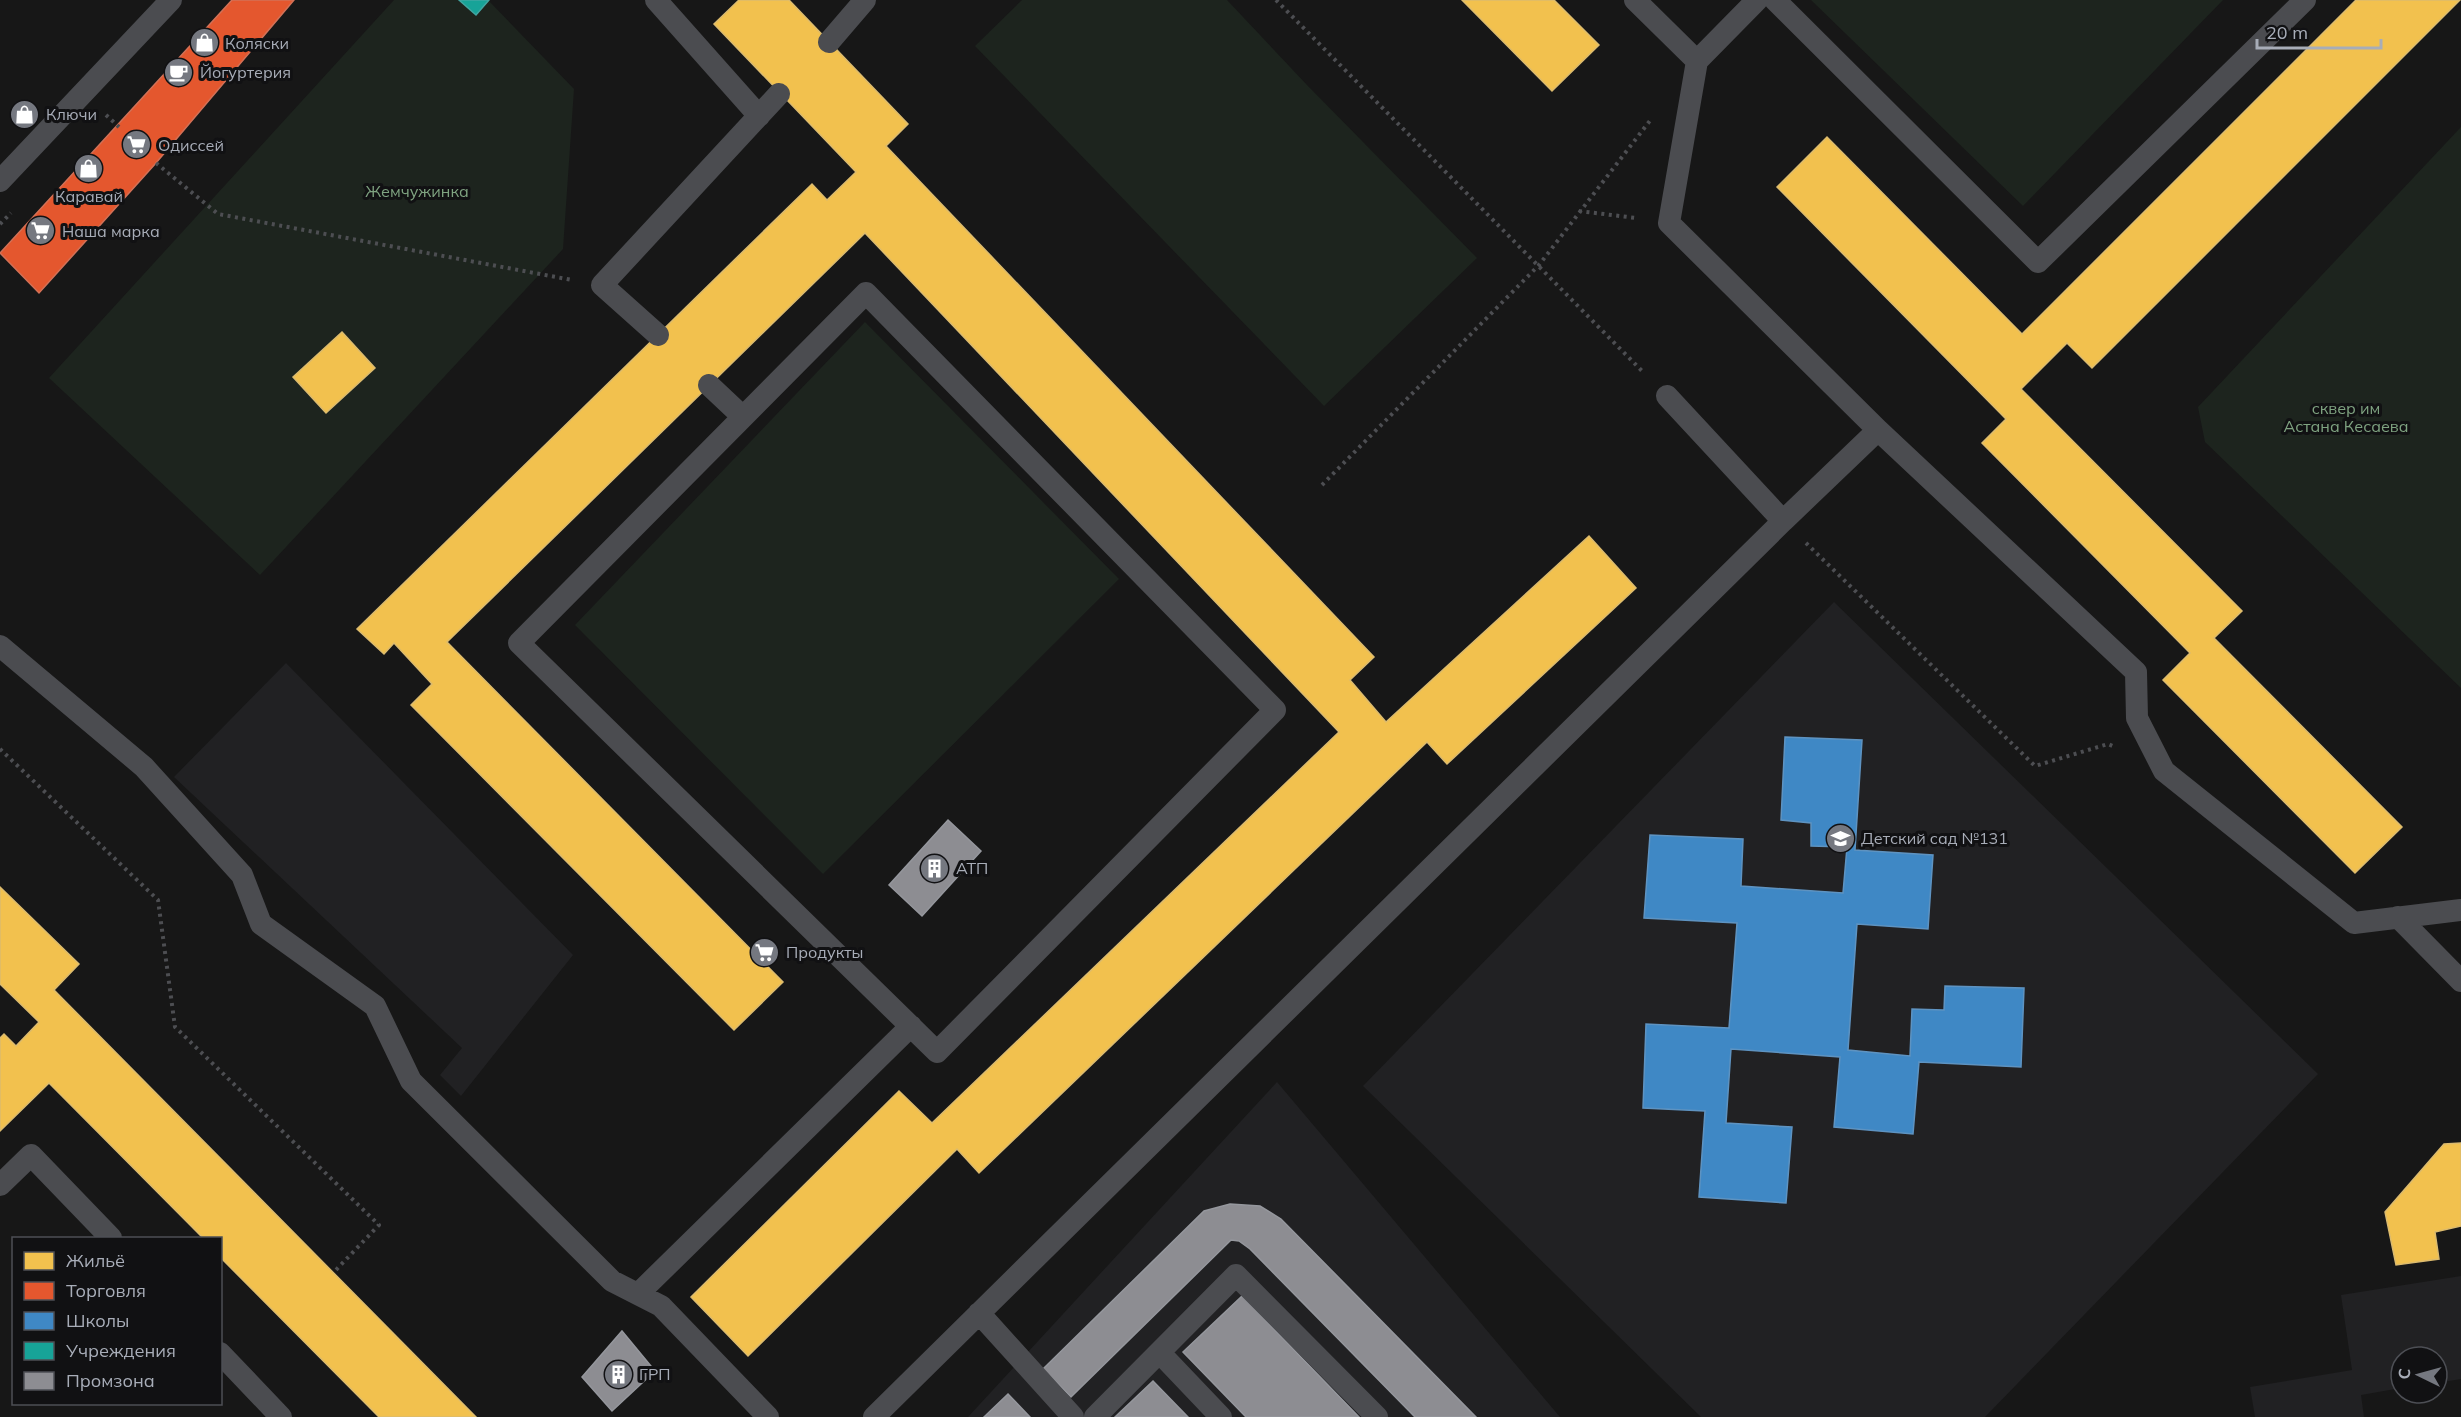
<svg xmlns="http://www.w3.org/2000/svg" width="2461" height="1417" font-family="Mulish,sans-serif">
	<rect width="100%" height="100%" fill="#171717"/>
	<path fill="#212123" d="M1834 602 2318 1074 1985 1417H1701L1363 1086Z
		M286 663 573 955 461 1096 440 1075 462 1048 174 777Z
		M1277 1082 1560 1417H968Z
		M2461 1276V1379L2437 1383V1357H2401V1388L2361 1395 2364 1417H2255L2250 1387 2352 1370 2341 1295Z"/>
	<path fill="#1d241e" d="M394 0H488L574 89 563 249 260 575 49 378Z
		M1022 0H1227L1307 85 1477 258 1324 406 975 46Z
		M1811 0H2223L2023 206Z
		M2461 127V688L2205 442 2198 407Z
		M865 322 1119 579 823 874 575 625Z"/>
	<path fill="#f2c14e" stroke="#dcbb6e" stroke-width="1.5" d="M739 0H789L908 124 886 146 1374 657 1350 680 1386 722 1589 536 1636 588 1447 764 1427 742 979 1173 957 1149 748 1356 691 1297 899 1091 932 1123 1339 732 865 233 447 642 783 982 734 1030 411 705 432 684 394 643 384 654 357 629 812 184 827 200 856 172 714 24Z
		M1462 0H1554L1599 45 1552 91Z
		M2356 0H2460L2092 368 2067 343 2021 389 2242 611 2214 638 2402 827 2355 873 2163 680 2190 653 1982 443 2006 419 1777 187 1827 137 2022 334Z
		M342 332 375 368 326 413 293 377Z
		M0 887 79 964 54 990 476 1417H379L220 1257V1238H203L49 1083 0 1131V1038L4 1034 16 1046 39 1022 0 984Z
		M2461 1143V1226L2435 1232 2439 1259 2396 1265 2385 1212 2444 1144Z"/>
	<path fill="#e4572e" stroke="#d27157" stroke-width="1.5" d="M232 0H294L156 163 39 293 0 253Z"/>
	<path fill="#3f88c5" stroke="#5e93c1" stroke-width="1.5" d="M1785 737 1862 740 1855 850 1933 855 1928 929 1857 924 1848 1050 1910 1056 1912 1009 1944 1010 1945 986 2024 988 2021 1067 1919 1062 1913 1134 1834 1127 1840 1057 1731 1049 1726 1123 1792 1127 1786 1203 1699 1197 1705 1111 1643 1108 1646 1024 1729 1028 1737 923 1644 918 1650 835 1743 839 1741 886 1843 893 1847 847 1811 846V823L1781 820Z"/>
	<path fill="#17a398" stroke="#42a6a2" stroke-width="1.5" d="M459 0H489L476 15Z"/>
	<path fill="#8d8d92" stroke="#95979d" stroke-width="1.5" d="M948 820 981 851 922 916 889 885Z
		M1230 1204 1260 1206 1281 1219 1476 1417H1415L1250 1249 1239 1241 1231 1240 1071 1397 1043 1369 1204 1211Z
		M1242 1296 1359 1417H1246L1183 1352Z
		M622 1331 655 1371 612 1411 582 1377Z
		M1153 1381 1188 1417H1115Z
		M1008 1394 1030 1417H984Z"/>
	<g fill="none" stroke-linecap="round" stroke-linejoin="round">
		<path stroke="#4d4e52" stroke-width="4" stroke-dasharray="3 4.5" stroke-linecap="butt" d="M1276 0 1644 373
			M106 115 119 127
			M156 163 218 214 572 280
			M1579 211 1636 218
			M0 224 11 213
			M1322 485 1539 265 1652 118
			M1806 543 2035 766 2108 744 2115 747
			M0 749 158 900 175 1027 379 1225 333 1273"/>
		<path stroke="#4b4c50" stroke-width="22" d="M656 0 759 116
			M1635 0 1697 61
			M1757 0 1697 61 1669 223 1878 430
			M1775 0 2038 262 2305 0
			M829 42 865 0
			M0 181 171 0
			M866 293 1275 710 937 1052 519 643Z
			M658 335 602 285 779 94
			M709 385 743 417
			M1783 521 1878 430 2136 672 2137 718 2164 771 2354 923 2461 910
			M0 646 144 767 242 875 261 924 375 1006 411 1081 612 1281 661 1306 768 1417
			M2398 917 2461 981
			M0 1185 31 1155 111 1238
			M638 1294 911 1026
			M979 1313 1073 1417
			M220 1353 281 1417
			M1160 1353 1221 1417
			M874 1417 1783 521 1667 396
			M1095 1417 1236 1275 1377 1417"/>
	</g>
	<defs>
		<symbol id="shop-disc" viewBox="-11 -11 22 22"><circle r="9.5" fill="#757880" stroke="#111113"/><path d="M-5-2.5h2.3a2.7 3.5 0 0 1 5.4 0H5L5.5 6h-11ZM-1.5-2.5h3a1.5 2.3 0 0 0-3 0Z" fill="#fff"/></symbol>
		<symbol id="cafe-disc" viewBox="-11 -11 22 22"><circle r="9.5" fill="#757880" stroke="#111113"/><path d="M-5.5-4.5H6V0H3Q3 3.5 0 3.5H-2.5Q-5.5 3.5-5.5 0ZM3-3.2v2h1.7v-2ZM-6 4.5H4V6H-6Z" fill="#fff"/></symbol>
		<symbol id="supermarket-disc" viewBox="-11 -11 22 22"><circle r="9.5" fill="#757880" stroke="#111113"/><path d="M-6-5.5h2.5l.6 2H6L4.5 2H-2.5L-4.4-4H-6ZM-1.5 3.2a1.3 1.3 0 1 0 .1 0ZM3 3.2a1.3 1.3 0 1 0 .1 0Z" fill="#fff"/></symbol>
		<symbol id="school-disc" viewBox="-11 -11 22 22"><circle r="9.5" fill="#757880" stroke="#111113"/><path d="M0-5L7-2L0 1L-7-2ZM-4 1L0 2.5L4 1V4Q0 6-4 4Z" fill="#fff"/></symbol>
		<symbol id="building-disc" viewBox="-11 -11 22 22"><circle r="9.5" fill="#757880" stroke="#111113"/><path d="M-4-6H4V6H1V3H-1V6H-4ZM-2.5-4.3h1.7v1.8h-1.7ZM.8-4.3h1.7v1.8H.8ZM-2.5-1h1.7V.8h-1.7ZM.8-1h1.7V.8H.8Z" fill="#fff"/></symbol>
	</defs>
	<g fill-rule="evenodd">
		<use href="#shop-disc" x="188" y="26" width="33" height="33"/>
		<use href="#cafe-disc" x="162" y="56" width="33" height="33"/>
		<use href="#shop-disc" x="8" y="98" width="33" height="33"/>
		<use href="#supermarket-disc" x="120" y="128" width="33" height="33"/>
		<use href="#shop-disc" x="72" y="152" width="33" height="33"/>
		<use href="#supermarket-disc" x="24" y="214" width="33" height="33"/>
		<use href="#school-disc" x="1824" y="822" width="33" height="33"/>
		<use href="#building-disc" x="918" y="852" width="33" height="33"/>
		<use href="#supermarket-disc" x="748" y="936" width="33" height="33"/>
		<use href="#building-disc" x="602" y="1358" width="33" height="33"/>
	</g>
	<g text-anchor="middle" stroke-width="6" stroke-linejoin="round" paint-order="stroke">
		<g font-size="16" fill="#a8adb8" stroke="#111113" text-anchor="start">
			<text x="225" y="49">Коляски</text>
			<text x="200" y="78">Йогуртерия</text>
			<text x="46" y="120">Ключи</text>
			<text x="158" y="151">Одиссей</text>
			<text x="89" y="202" text-anchor="middle">Каравай</text>
			<text x="62" y="237">Наша марка</text>
			<text x="1861" y="844">Детский сад №131</text>
			<text x="956" y="874">АТП</text>
			<text x="786" y="958">Продукты</text>
			<text x="639" y="1380">ГРП</text>
		</g>
		<g font-size="16" fill="#7fa381" stroke="#111113">
			<text x="417" y="197">Жемчужинка</text>
			<text x="2346" y="414">сквер им<tspan x="2346" dy="18">Астана Кесаева</tspan></text>
		</g>
	</g>
	<rect x="12" y="1237" width="210" height="168" fill="#111113" stroke="#4d4f55" stroke-width="1.5"/>
	<rect x="24" y="1252" width="30" height="18" fill="#f2c14e" stroke="#4d4f55" stroke-width="1.5"/>
	<text x="66" y="1267" font-size="18" fill="#a8adb8">Жильё</text>
	<rect x="24" y="1282" width="30" height="18" fill="#e4572e" stroke="#4d4f55" stroke-width="1.5"/>
	<text x="66" y="1297" font-size="18" fill="#a8adb8">Торговля</text>
	<rect x="24" y="1312" width="30" height="18" fill="#3f88c5" stroke="#4d4f55" stroke-width="1.5"/>
	<text x="66" y="1327" font-size="18" fill="#a8adb8">Школы</text>
	<rect x="24" y="1342" width="30" height="18" fill="#17a398" stroke="#4d4f55" stroke-width="1.5"/>
	<text x="66" y="1357" font-size="18" fill="#a8adb8">Учреждения</text>
	<rect x="24" y="1372" width="30" height="18" fill="#8d8d92" stroke="#4d4f55" stroke-width="1.5"/>
	<text x="66" y="1387" font-size="18" fill="#a8adb8">Промзона</text>
	<g transform="translate(2419 1375) rotate(275)"><circle r="28" fill="#111113" stroke="#4d4f55" stroke-width="1.5"/>
	<path d="M0-4.5L10 22L0 15L-10 22Z" fill="#757880"/>
	<text y="-9" font-size="16" font-weight="bold" text-anchor="middle" fill="#a8adb8">С</text>
	</g>
	<path d="M2257 39v9h124v-9" fill="none" stroke="#a8adb8" stroke-width="3"/>
	<text x="2266" y="39" font-size="18" fill="#a8adb8" stroke="#111113" stroke-width="4.5" paint-order="stroke">20 m</text>
</svg>
